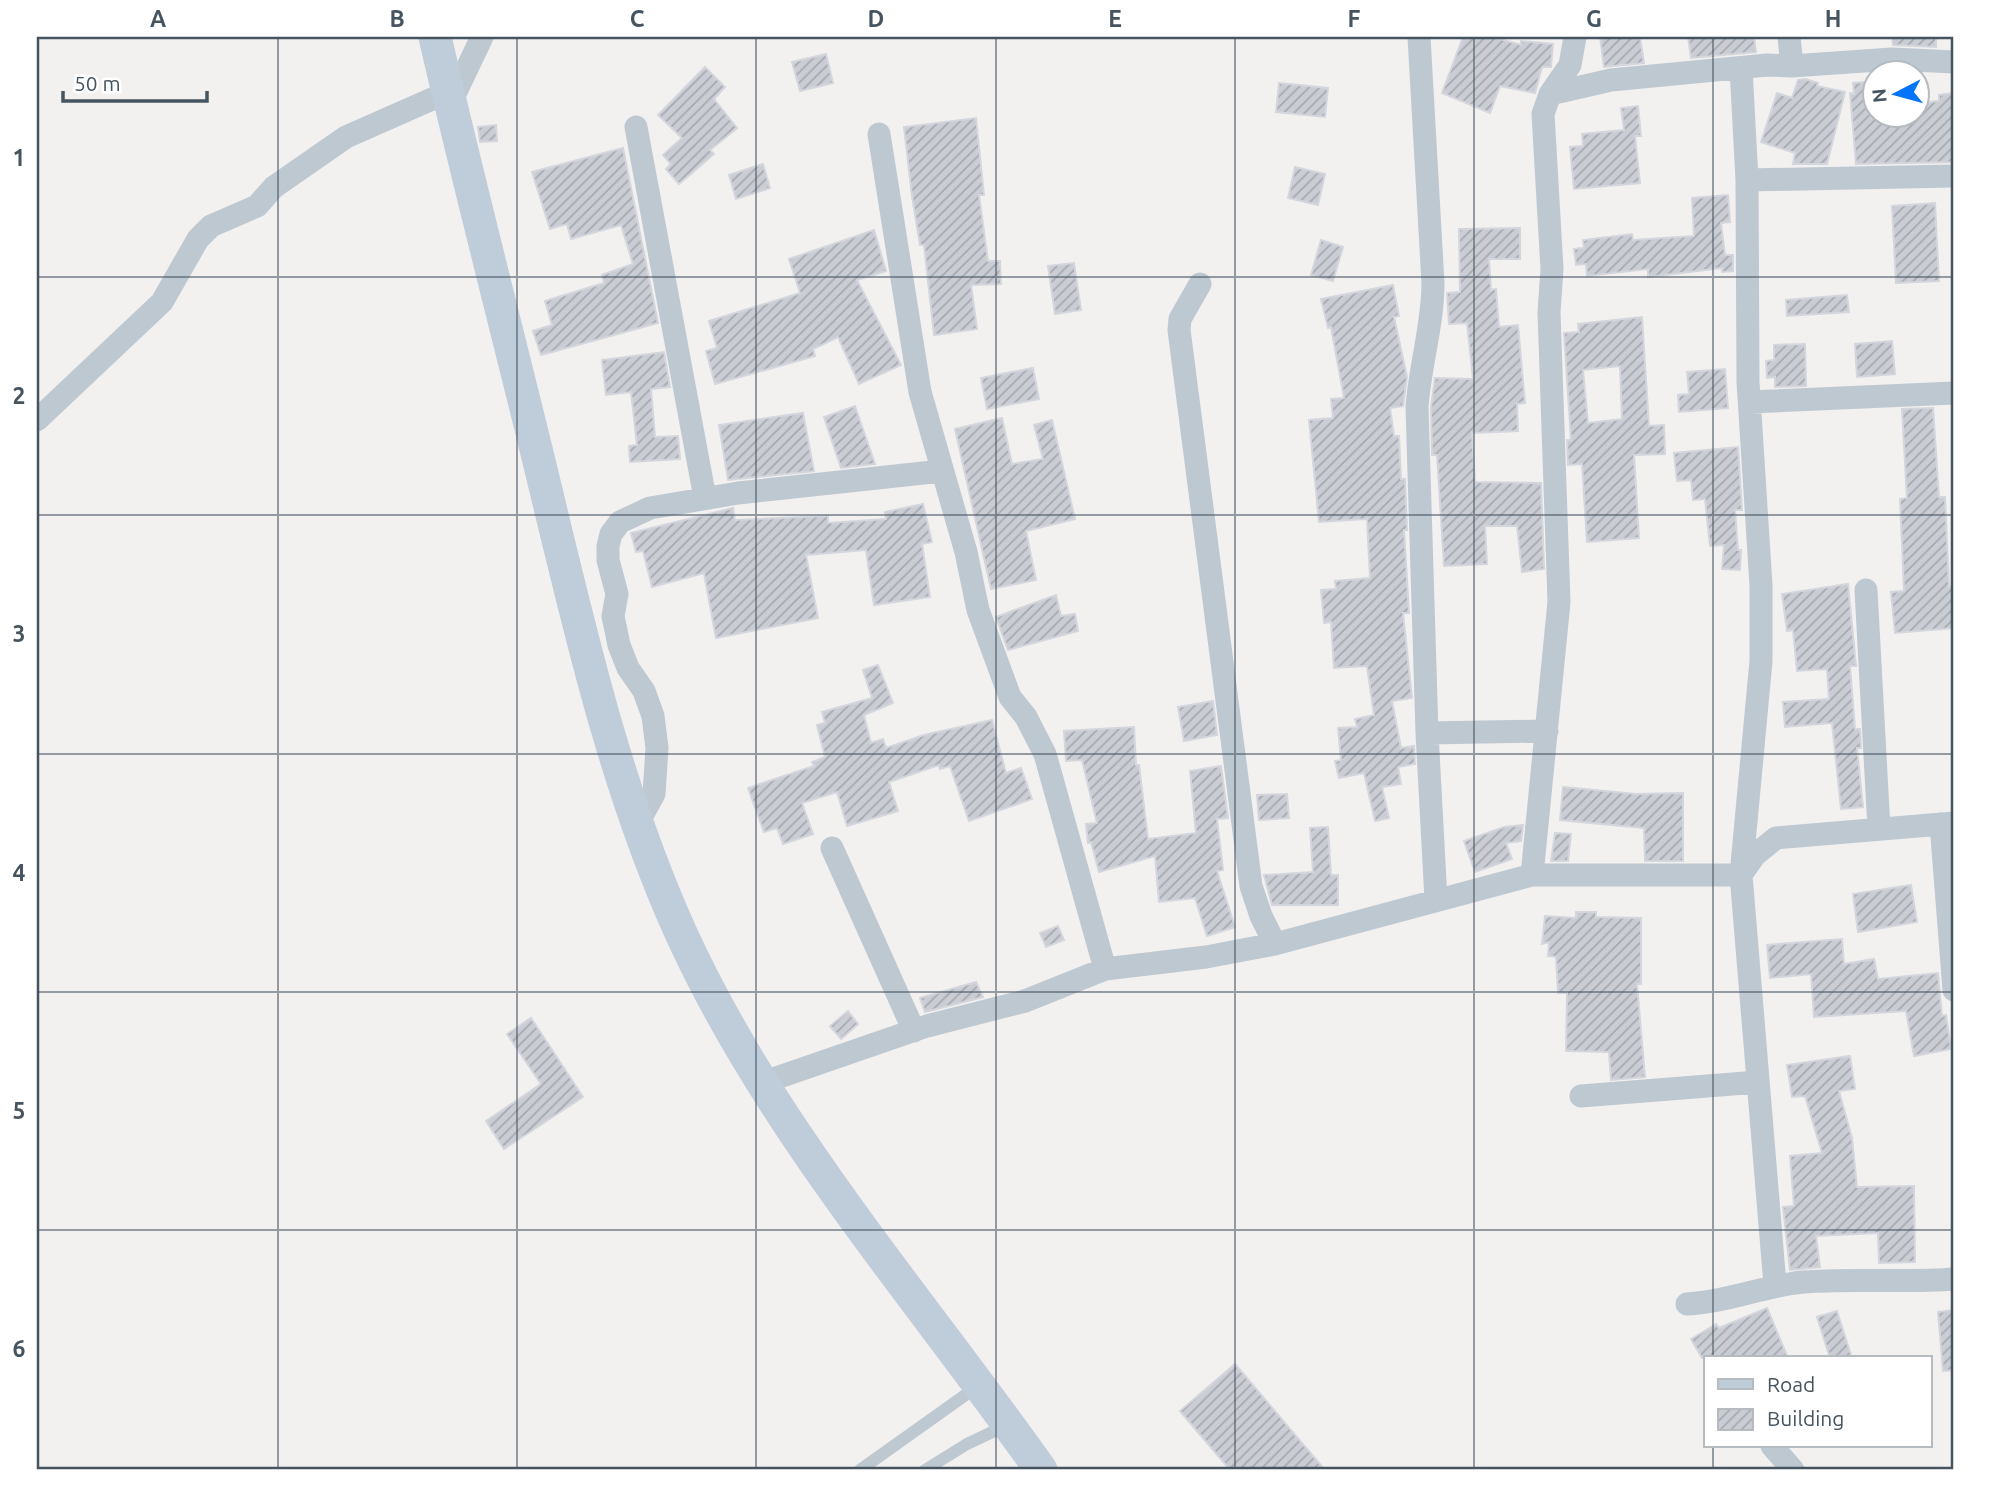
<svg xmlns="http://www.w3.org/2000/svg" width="1991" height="1507" font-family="Ubuntu,sans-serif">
	<defs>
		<pattern id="building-hatch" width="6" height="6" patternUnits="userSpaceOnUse" patternTransform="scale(1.75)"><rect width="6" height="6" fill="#cacdd3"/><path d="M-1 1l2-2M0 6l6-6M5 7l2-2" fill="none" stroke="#a6a9af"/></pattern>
	</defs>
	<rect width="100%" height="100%" fill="#f3f0f0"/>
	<path fill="url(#building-hatch)" stroke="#d4d6dd" stroke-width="2" fill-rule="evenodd" d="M1463 37H1493L1521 45V41L1553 44 1551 67H1542L1535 93 1500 86 1490 113 1442 93Z
		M1600 37H1640L1644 63 1604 67Z
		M1688 37H1754L1756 52 1691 58Z
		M1892 37H1936V47L1893 45Z
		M826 54 833 83 800 91 792 62Z
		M705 67 725 87 714 99 737 128 710 150 714 154 679 184 666 169 671 164 663 155 682 138 658 115Z
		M1805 79 1818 83 1817 86 1845 92 1827 164H1793L1795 153 1761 142 1777 93 1792 98 1798 80Z
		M1875 81V116H1917V103L1939 101V95L1954 93V162L1856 164 1850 93 1854 94 1853 83Z
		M1279 83 1328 88 1325 117 1276 112Z
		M1638 106 1641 136H1635L1640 183 1574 189 1570 147 1583 146 1582 134 1624 130 1621 108Z
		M976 118 984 195H979L988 261H1000L1001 284 971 285 977 329 934 335 924 245H920L912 196 904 127Z
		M496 125 497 141 480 142 478 127Z
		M623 148 658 323 541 355 533 331 552 325 545 301 604 283 602 275 633 264 621 225 571 239 567 224 550 229 532 172Z
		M763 164 770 188 736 199 729 175Z
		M1295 167 1325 174 1318 205 1288 198Z
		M1728 195 1730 222 1721 223 1725 255H1733V271L1722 272V268L1648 277V269L1587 276 1586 264 1576 265 1574 249 1584 248 1583 240 1632 234 1633 240 1694 236 1692 198Z
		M1935 203 1939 281 1896 283 1892 206Z
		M1520 228V259H1489L1491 290 1496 289 1499 327 1518 325 1525 403 1517 404 1518 431 1472 433 1475 482 1541 483 1544 569 1522 572 1517 526H1485L1487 564 1444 566 1437 455H1432L1431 407 1435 378 1473 379 1467 323 1449 324 1447 293 1460 292 1459 229Z
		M874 230 886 271 857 280 901 365 859 384 838 337 813 349 815 356 715 384 706 351 717 348 709 321 800 293 789 259Z
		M1321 240 1343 247 1333 281 1311 275Z
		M1074 263 1081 310 1055 314 1048 266Z
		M1393 285 1399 316 1394 317 1407 377 1403 406 1390 408 1394 436H1399L1401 479H1405L1407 530H1404L1409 613H1403L1412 698 1392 701 1401 748 1414 746 1415 764 1398 767 1401 784 1382 787 1389 818 1375 821 1364 773 1339 778 1335 761 1341 760 1338 728 1357 727 1355 719 1374 715 1367 666 1334 668 1331 622 1324 623 1321 590 1336 589 1335 581 1370 578 1367 519 1319 522 1309 420 1333 418 1331 399 1344 398 1331 327 1328 328 1321 299Z
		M1847 295 1849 312 1787 316 1786 300Z
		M1642 317 1649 426 1664 425 1665 454 1634 455 1639 538 1587 542 1582 464 1568 465 1567 440H1571L1564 333 1579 332 1578 324ZM1620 366 1622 419 1588 423 1583 370Z
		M1892 341 1895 374 1857 377 1855 344Z
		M1805 344 1806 386 1775 387V377L1767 378 1766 361 1774 360V345Z
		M664 352 670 387 651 389 655 437 678 436 680 459 630 462 629 446 637 445 631 392 606 395 602 360Z
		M1033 368 1039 399 987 409 981 378Z
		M1725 369 1728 408 1679 412 1678 395 1689 394 1687 372Z
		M855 406 875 464 841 468 824 417Z
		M1933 408 1939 497H1945L1949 587 1954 586V628L1895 633 1891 592 1904 591 1900 499 1907 498 1902 409Z
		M803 413 814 471 728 480 719 425Z
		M1002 418 1012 464 1043 459 1034 425 1052 420 1075 519 1026 531 1036 580 991 589 955 429Z
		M1738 447 1742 510H1735L1738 550H1741L1740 570 1722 569 1724 545 1710 546 1705 499 1693 500 1691 480 1677 481 1674 453Z
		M923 504 932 542 922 544 930 597 874 605 866 550 806 555 818 618 716 638 704 573 652 587 643 551 636 552 631 533 733 508 735 520 828 516V523L886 519 885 512Z
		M1848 584 1856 666H1850L1855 729H1860L1861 748H1857L1863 807 1841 809 1832 723 1785 727 1783 702 1829 699 1827 669 1797 671 1793 630 1787 631 1782 594Z
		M1056 595 1061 616 1075 614 1078 631 1008 650 996 617Z
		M878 665 893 703 864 715 871 743 883 739 886 748 924 735 992 720 1006 773 1021 768 1032 799 969 821 950 766 940 769 939 765 889 782 898 811 847 826 837 792 802 803 813 834 783 844 777 828 764 832 748 788 814 766 812 762 825 757 817 725 825 723 822 712 872 698 863 670Z
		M1213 701 1217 735 1184 741 1178 707Z
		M1134 727 1136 765H1139L1148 839 1196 833 1190 771 1221 766 1228 818 1217 819 1223 870 1217 871 1235 927 1207 936 1195 898 1159 902 1155 856 1099 872 1091 842 1088 843 1086 824 1097 823 1082 760 1066 761 1064 731Z
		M1563 787 1636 794 1683 793V861H1645L1644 828 1560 820Z
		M1287 794 1289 818 1259 820 1257 795Z
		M1523 825 1521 841 1506 843 1512 859 1475 872 1464 841 1504 827Z
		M1328 827 1331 875H1338V905H1272L1264 875 1313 872 1310 828Z
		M1555 833 1571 834 1568 861H1551Z
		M1911 885 1917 922 1858 932 1853 894Z
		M1576 912H1596V917L1641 918V984H1637L1645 1077 1611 1080 1609 1052 1566 1051 1567 993H1558L1556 957 1548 956 1549 942 1542 944 1545 916 1576 918Z
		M1058 926 1064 940 1046 947 1040 933Z
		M1842 939 1844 964 1874 959 1878 979 1938 973 1942 1016 1946 1015 1951 1049 1914 1056 1906 1011 1814 1017 1811 974 1770 978 1767 945Z
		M976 982 983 997 925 1012 920 998Z
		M848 1011 858 1024 841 1039 830 1026Z
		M531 1018 583 1097 504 1149 486 1121 541 1084 507 1034Z
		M1850 1056 1855 1089 1839 1091 1852 1138 1857 1187 1914 1186 1915 1262 1879 1263 1878 1233 1816 1236 1820 1267 1790 1270 1783 1207 1794 1206 1790 1156 1822 1153 1805 1096 1792 1097 1787 1065Z
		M1767 1308 1788 1358H1702L1691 1339 1716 1324 1719 1328Z
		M1954 1310V1370L1943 1371 1938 1312Z
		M1837 1311 1852 1358H1830L1817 1317Z
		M1235 1364 1325 1470H1230L1180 1411Z"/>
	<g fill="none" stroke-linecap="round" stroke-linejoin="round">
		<path stroke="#bdc8d1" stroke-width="12" d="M860 1470 978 1386
			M925 1470 967 1444 1007 1425"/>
		<path stroke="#bdc8d1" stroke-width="23" d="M1419 37 1433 283C1433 325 1420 365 1417 407L1427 733 1436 900
			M1789 37 1792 66
			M1741 68 1747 180 1748 382 1761 585V661L1741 875 1775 1285
			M1550 94 1611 80 1767 65 1792 66 1892 59 1954 62
			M451 102 482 37
			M636 127 705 498
			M879 134 920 392 966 552 978 610 1010 697 1026 717 1045 754 1105 969
			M1747 180 1954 176
			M1200 284 1180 319 1179 330 1251 886 1261 916 1275 944
			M1750 402 1954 393
			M37 420 162 302 198 239 211 226 257 206 274 187 346 137 448 92
			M1866 590 1879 829
			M1427 733 1547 731
			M639 821 654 794 657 748 653 716 644 691 628 668 619 645 613 616 617 594 608 560V546L611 534 620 522 650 508 738 493 942 471
			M1941 824 1954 990
			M832 848 914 1031
			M1532 875H1741L1755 855 1776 838 1954 823
			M765 1082 927 1026 1025 1001 1105 969 1206 957 1275 944 1532 875 1559 602 1549 312 1552 269 1543 114 1550 94 1570 65 1575 37
			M1581 1096 1758 1082
			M1687 1304C1727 1302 1763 1286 1803 1282 1854 1278 1903 1283 1954 1279
			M1772 1446 1793 1470"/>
		<path stroke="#bfccd9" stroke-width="33" d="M435 37C467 176 503 314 537 453 576 613 612 780 680 931 768 1126 918 1296 1041 1470"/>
	</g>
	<path fill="none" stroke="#465460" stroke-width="2" stroke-opacity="0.55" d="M278 37V1470M517 37V1470M756 37V1470M996 37V1470M1235 37V1470M1474 37V1470M1713 37V1358M37 277H1954M37 515H1954M37 754H1954M37 992H1954M37 1230H1954M1713 1446V1470"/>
	<rect width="1991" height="1507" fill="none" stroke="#ffffff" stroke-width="77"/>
	<rect x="1704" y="1356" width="228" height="91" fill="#ffffff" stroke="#b5bbbf" stroke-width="2"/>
	<rect x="1718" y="1379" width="35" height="10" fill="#bfccd9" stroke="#b5bbbf" stroke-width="2"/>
	<text x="1767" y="1392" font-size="21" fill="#465460">Road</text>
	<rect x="1718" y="1409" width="35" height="21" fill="url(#building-hatch)" stroke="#b5bbbf" stroke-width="2"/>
	<text x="1767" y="1426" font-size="21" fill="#465460">Building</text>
	<g transform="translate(1896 94) rotate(264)"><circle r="33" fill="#ffffff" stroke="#b5bbbf" stroke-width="2"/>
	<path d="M0-5L12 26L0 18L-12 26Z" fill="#0474f9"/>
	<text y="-10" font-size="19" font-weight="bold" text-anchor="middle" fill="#465460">N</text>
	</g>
	<path d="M63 91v10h144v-10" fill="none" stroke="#465460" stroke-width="3.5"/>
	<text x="74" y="91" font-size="21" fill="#465460" stroke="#ffffff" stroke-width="5" paint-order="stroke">50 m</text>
	<rect x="38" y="38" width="1914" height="1430" fill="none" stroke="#465460" stroke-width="2.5"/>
	<g font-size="23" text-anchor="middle" font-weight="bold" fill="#465460">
		<text x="158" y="27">A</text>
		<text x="397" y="27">B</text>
		<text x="637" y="27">C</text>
		<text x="876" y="27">D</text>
		<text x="1115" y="27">E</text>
		<text x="1354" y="27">F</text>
		<text x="1594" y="27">G</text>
		<text x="1833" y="27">H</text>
		<text x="19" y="166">1</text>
		<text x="19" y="404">2</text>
		<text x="19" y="642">3</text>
		<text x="19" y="881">4</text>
		<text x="19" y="1119">5</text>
		<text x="19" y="1357">6</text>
	</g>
</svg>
